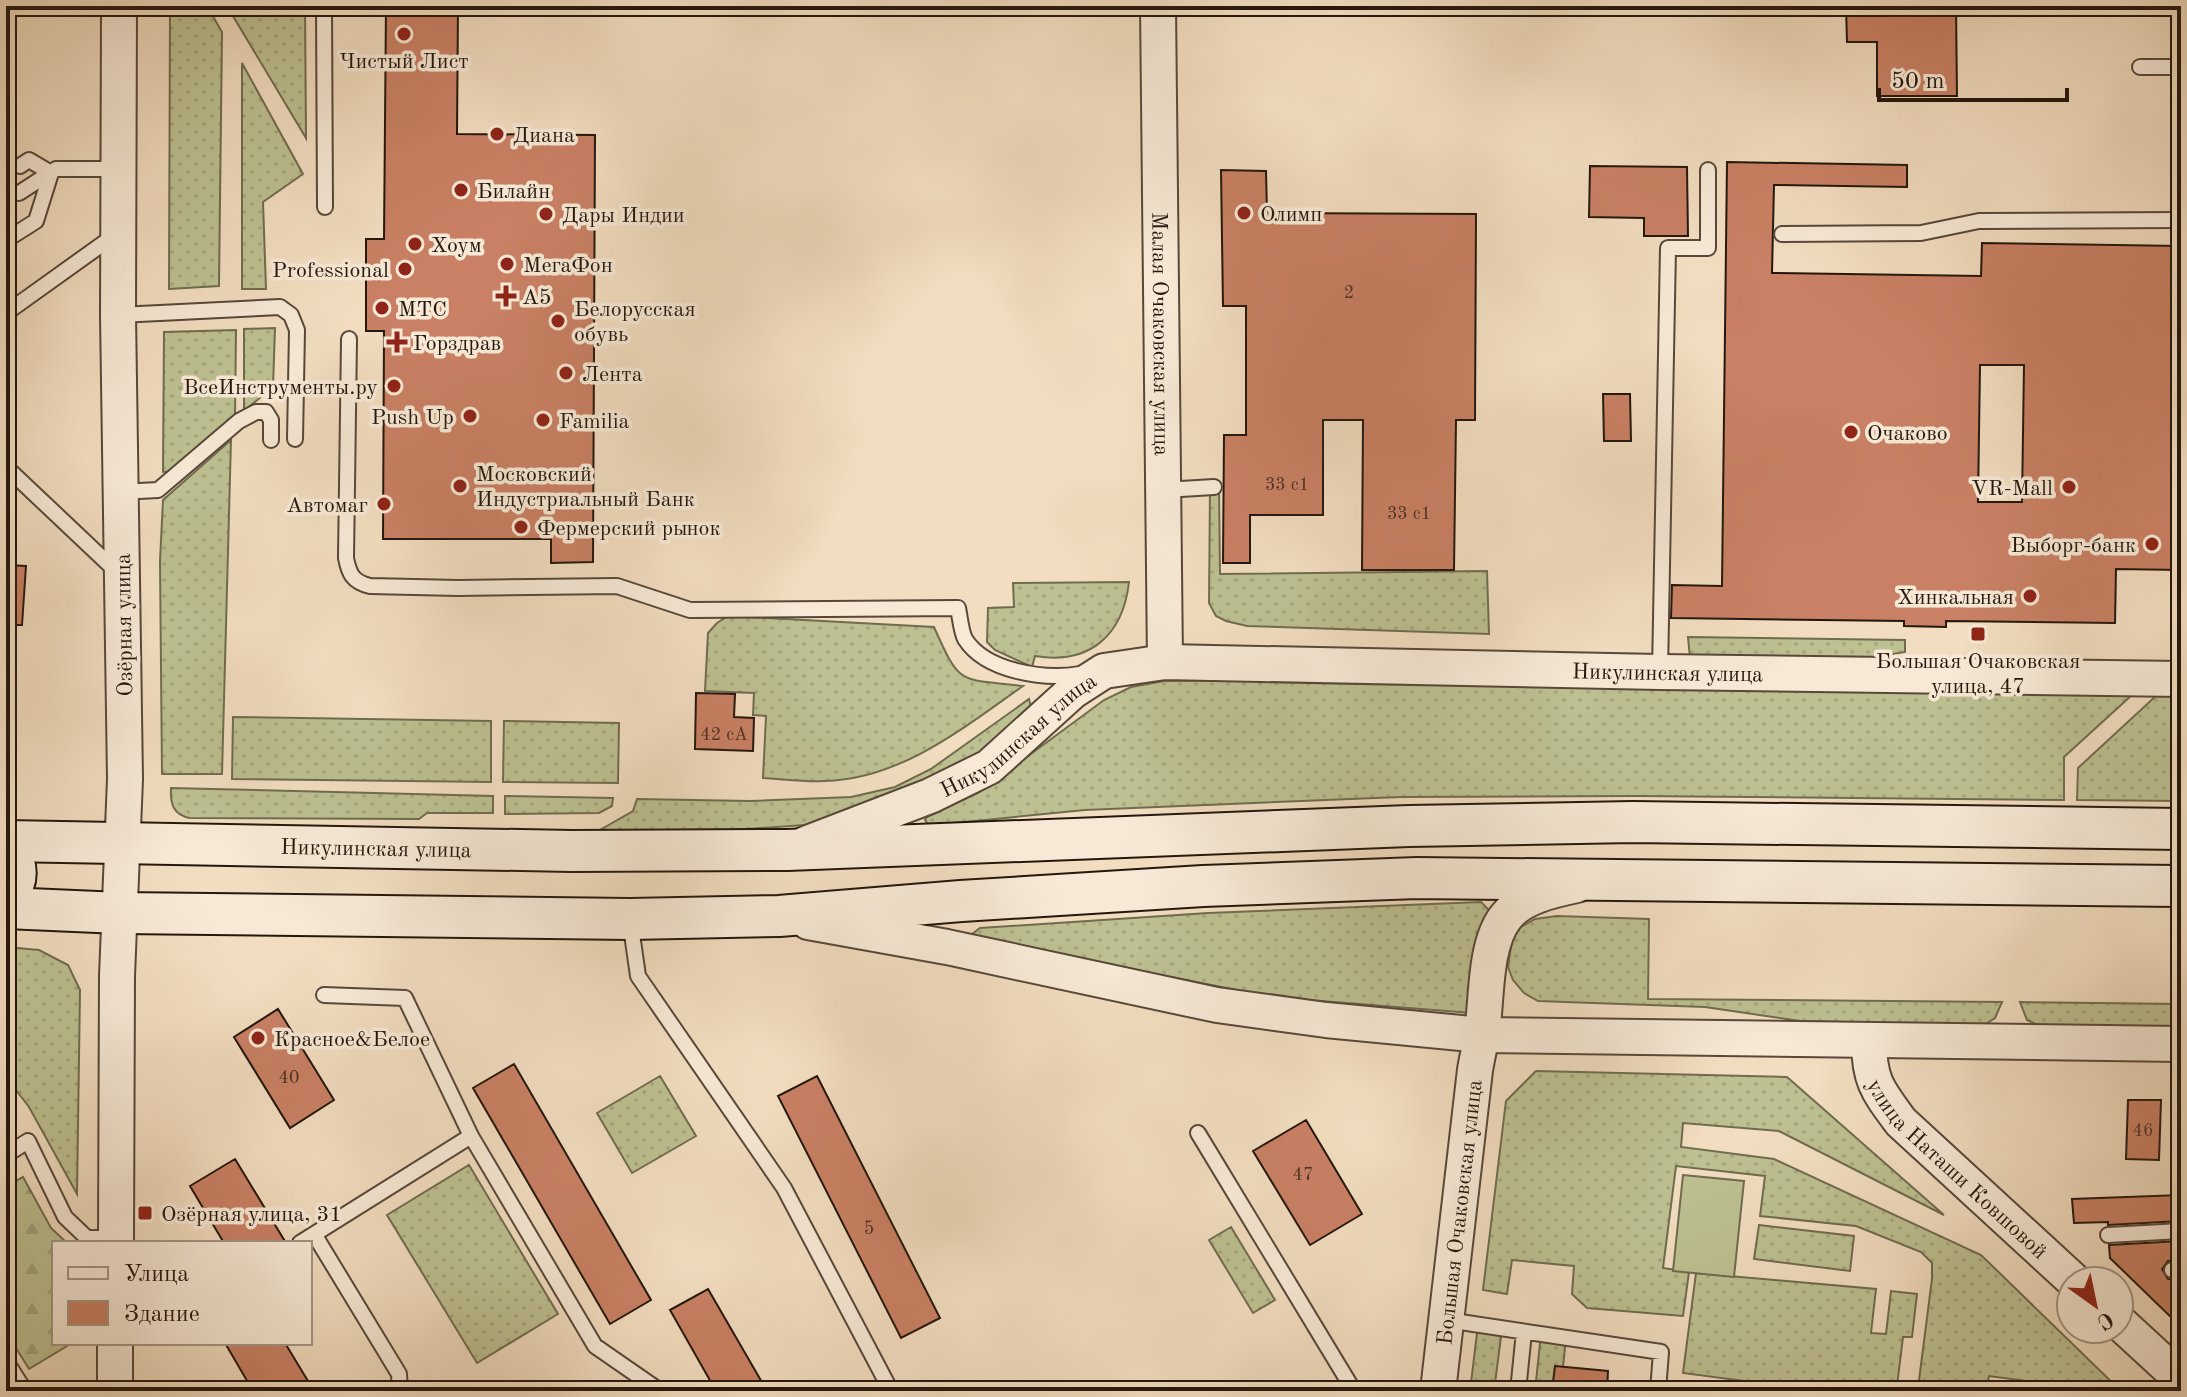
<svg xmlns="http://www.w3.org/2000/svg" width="2187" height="1397" font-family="'Old Standard TT',serif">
	<defs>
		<pattern id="grass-dots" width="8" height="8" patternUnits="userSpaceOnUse" patternTransform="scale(2)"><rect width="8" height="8" fill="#bdc091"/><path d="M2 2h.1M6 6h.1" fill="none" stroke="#a2a47c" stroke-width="1.8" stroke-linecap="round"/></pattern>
		<pattern id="forest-firs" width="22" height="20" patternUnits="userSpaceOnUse" patternTransform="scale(2)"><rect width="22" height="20" fill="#bdc091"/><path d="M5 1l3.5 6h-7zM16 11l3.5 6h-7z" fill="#a2a47c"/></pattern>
	</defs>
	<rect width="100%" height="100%" fill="#f2ddc0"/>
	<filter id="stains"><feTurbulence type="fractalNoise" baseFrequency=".0025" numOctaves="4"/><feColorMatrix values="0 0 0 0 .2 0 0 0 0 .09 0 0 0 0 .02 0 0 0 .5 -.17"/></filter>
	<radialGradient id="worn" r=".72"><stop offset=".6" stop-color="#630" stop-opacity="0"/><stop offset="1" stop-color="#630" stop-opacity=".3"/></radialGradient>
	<path fill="url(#grass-dots)" stroke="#706c50" stroke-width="2" d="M170 6H207L222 32 219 286 169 289Z
		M228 6H305L306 138 227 6Z
		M242 63 303 174 263 202 266 289H242Z
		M275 328 273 387 244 411V329Z
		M236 330 235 420 175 471 163 472 164 332Z
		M231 440 222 774H162L160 561 163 500Z
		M1210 488H1219L1220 574 1487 571 1489 634 1247 626 1226 621 1216 616 1209 603Z
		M1129 582C1123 636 1089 665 1035 656L1032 667 995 650 987 642 988 608 1014 607 1013 583Z
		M728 616 934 627C961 688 959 678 1023 686 963 728 901 779 825 781 804 782 783 779 763 778L766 716 753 715 754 693 705 691 708 633 717 623Z
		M1688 637 1905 640V652L1852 661 1690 658Z
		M1267 680 2022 694 2132 695 2064 757V800L1634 796 1400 797 1085 810 934 825 928 824 925 820 927 817 978 793 1104 700 1131 687 1164 681Z
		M2157 695H2181V801L2077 800 2078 768Z
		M1029 699 1033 716 1031 726 863 821 732 830H600L633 811 637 799 750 801 851 797 895 787 931 769Z
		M233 717 491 721V782L232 779Z
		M504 721 619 723 618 783 503 782Z
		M171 788 493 796V813H427L419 819 190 818C173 815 170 803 171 788Z
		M505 796 613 798 612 806 599 813 505 814Z
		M1481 902 1490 911 1471 1013 1272 997 974 938 972 934 980 928 1208 913Z
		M1557 916 1649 919 1648 999 2002 1002 1995 1018 1984 1025 1800 1021 1705 1007 1538 1001 1524 993 1513 980 1508 967 1512 939 1521 927 1535 919Z
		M6 947 39 950 68 965 80 990 77 1194 29 1107 6 1077Z
		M2020 1002 2181 1004V1027L2038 1025 2027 1020Z
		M1536 1071 1787 1077 1944 1215 1779 1131 1683 1123 1681 1147 1774 1159 1981 1255 2121 1391H2101L1989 1376 1986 1391 1836 1389 1819 1391 1683 1373 1696 1273 1876 1289 1871 1333 1886 1334 1891 1291 1917 1294 1912 1337H1903L1897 1386 1918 1388 1932 1279V1263L1921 1252 1856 1226 1760 1216 1765 1176 1676 1166 1663 1268 1689 1272 1683 1316 1587 1308 1572 1294 1574 1266 1512 1260 1507 1294 1483 1290 1506 1101Z
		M660 1076 696 1136 632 1173 597 1113Z
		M469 1165 558 1314 477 1363 387 1215Z
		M1759 1225 1854 1236 1850 1271 1754 1259Z
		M1231 1227 1275 1300 1253 1313 1209 1240Z
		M1478 1325 1502 1329 1494 1391H1470Z
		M1541 1334 1566 1338 1563 1367H1555L1552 1391H1535Z"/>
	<path fill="url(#forest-firs)" stroke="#706c50" stroke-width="2" d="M23 1177 51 1228 67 1243H54V1343H72L29 1369 6 1332V1187Z"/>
	<path fill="#bdc091" stroke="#706c50" stroke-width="2" d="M1683 1175 1744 1181 1734 1277 1673 1271Z"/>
	<path fill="#c98064" stroke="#24170e" stroke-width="2" fill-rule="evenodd" d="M386 6H458L457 134 595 135 593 562 551 563V539H383L384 331H366V239H384Z
		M1846 6H1956L1957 96H1877V42H1847Z
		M1727 162 1907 165V187L1774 185 1772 273 1981 276 1982 243 2181 246V570L2116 569 2115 623 1946 621V627L1904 626V621L1671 618 1672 585 1722 586ZM1980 365H2024L2022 502H1978Z
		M1590 166 1687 167 1688 236H1644V218L1589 217Z
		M1221 170 1266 171 1267 213 1476 214 1475 420H1456L1454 570H1362L1363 420H1323V515H1250V563H1223L1224 435H1246V306H1223Z
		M1603 394H1630L1631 441H1604Z
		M6 565 26 566 22 625H6Z
		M696 693 735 694 734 717 754 718 753 751 695 749Z
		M278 1009 334 1100 290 1128 234 1037Z
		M514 1064 651 1300 610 1324 473 1088Z
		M817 1076 940 1318 901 1338 778 1096Z
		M2128 1100H2161L2159 1160 2126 1159Z
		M1306 1120 1362 1214 1310 1245 1253 1151Z
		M235 1159 286 1243H224L190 1186Z
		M2181 1195V1221L2108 1225V1222L2074 1223 2072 1199Z
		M2181 1241V1260L2168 1261 2162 1269 2168 1279 2181 1280V1327L2110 1258 2109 1245Z
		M708 1289 767 1391H716L670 1310Z
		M225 1343H285L314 1391H253Z
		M1555 1366 1608 1371 1607 1391H1552Z"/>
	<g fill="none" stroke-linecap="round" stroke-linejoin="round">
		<defs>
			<path id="service" d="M324 6 325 207
				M6 9 8 6
				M2140 67H2181
				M19 193 56 169H118
				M1782 234 1921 233 1979 221 2181 220
				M6 240 36 221 51 173 29 160 20 166
				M6 313 115 235
				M119 315 280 307 291 315 297 330 295 439
				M349 339 346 558C349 574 353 582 370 586L458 588 617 586 690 610 958 608C960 617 961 631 965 639 986 672 1045 680 1080 674
				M6 467 116 571
				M1164 490 1214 487
				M120 492 158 490 239 421 256 412H266L271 420V440
				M1660 672 1668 248H1708V170
				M630 920 638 976 784 1188 891 1391
				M1198 1133 1354 1391
				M471 1136 595 1346 660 1391
				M6 1155 28 1141 65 1217 87 1238H116
				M314 1234 399 1374 400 1391
				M2108 1235 2181 1231
				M300 1243 471 1136 405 998 324 995
				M2172 1270H2181
				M1447 1320 1661 1352 1658 1391
				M6 1361 25 1391
				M1518 1391 1524 1332"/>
			<g id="tertiary">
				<path id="s1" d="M1158 6 1165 662"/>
				<path id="s2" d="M805 844 930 796 989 767 1073 691 1104 671 1165 662 1660 672 2181 679"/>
				<path d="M808 922 947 947 1217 1005 1326 1020 1482 1035 2181 1044"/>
				<path id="s3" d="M1869 1041C1869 1081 1878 1091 1901 1122L2074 1281"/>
				<path d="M116 1243 117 976 125 779 118 315 119 6"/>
				<path d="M2119 1322 2181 1379"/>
				<path d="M115 1391V1343"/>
				<path id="s4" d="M1438 1391 1475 1070C1477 1058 1480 1046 1482 1033 1487 1000 1484 946 1505 918 1520 897 1553 890 1577 885"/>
			</g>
			<g id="secondary">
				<path id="s5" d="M6 841 572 851 787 850 1409 826 1633 822 2181 829"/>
				<path d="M6 849C19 865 19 881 6 897"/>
				<path d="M6 908 120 913 630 919 779 916 961 901 1203 886 1417 878 2181 886"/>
			</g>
		</defs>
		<use href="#service" stroke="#58483a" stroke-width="18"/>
		<use href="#tertiary" stroke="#58483a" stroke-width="38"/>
		<use href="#secondary" stroke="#24170e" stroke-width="44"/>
		<use href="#service" stroke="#f7e9d6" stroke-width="14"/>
		<use href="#tertiary" stroke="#f7e9d6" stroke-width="34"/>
		<use href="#secondary" stroke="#f7e9d6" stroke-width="40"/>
	</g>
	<g fill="#8f2418" stroke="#f7e9d6" stroke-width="3">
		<circle cx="404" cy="34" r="8"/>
		<circle cx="497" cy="134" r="8"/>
		<circle cx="461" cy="190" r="8"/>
		<circle cx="1244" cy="213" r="8"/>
		<circle cx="546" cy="214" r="8"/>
		<circle cx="415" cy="244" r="8"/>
		<circle cx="507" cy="264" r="8"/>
		<circle cx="405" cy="269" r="8"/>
		<path d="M502 284h8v8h8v8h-8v8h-8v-8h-8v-8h8z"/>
		<circle cx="382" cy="308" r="8"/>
		<circle cx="558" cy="321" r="8"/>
		<path d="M393 330h8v8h8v8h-8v8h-8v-8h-8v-8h8z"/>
		<circle cx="566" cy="373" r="8"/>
		<circle cx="394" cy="386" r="8"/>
		<circle cx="470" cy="416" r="8"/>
		<circle cx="543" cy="420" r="8"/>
		<circle cx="1851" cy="432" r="8"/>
		<circle cx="460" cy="486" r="8"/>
		<circle cx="2069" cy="487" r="8"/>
		<circle cx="384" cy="504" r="8"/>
		<circle cx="521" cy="527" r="8"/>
		<circle cx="2152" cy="544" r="8"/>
		<circle cx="2030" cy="596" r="8"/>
		<rect x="1970" y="626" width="16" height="16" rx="4"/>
		<circle cx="258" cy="1038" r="8"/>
		<rect x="137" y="1205" width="16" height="16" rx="4"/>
	</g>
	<g text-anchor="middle" stroke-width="7" stroke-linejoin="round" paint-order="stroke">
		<g font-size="18" fill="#4d3124">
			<text x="1349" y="298">2</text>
			<text x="1287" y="490">33 с1</text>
			<text x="1409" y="519">33 с1</text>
			<text x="724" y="740">42 сА</text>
			<text x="289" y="1083">40</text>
			<text x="2143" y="1136">46</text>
			<text x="1303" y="1180">47</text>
			<text x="869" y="1234">5</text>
		</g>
		<g font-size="22" fill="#24170e" stroke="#f7e9d6" text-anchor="start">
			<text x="404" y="68" text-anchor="middle">Чистый Лист</text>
			<text x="513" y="142">Диана</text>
			<text x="477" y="198">Билайн</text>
			<text x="1260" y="221">Олимп</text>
			<text x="562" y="222">Дары Индии</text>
			<text x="431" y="252">Хоум</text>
			<text x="523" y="272">МегаФон</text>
			<text x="389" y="277" text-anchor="end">Professional</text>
			<text x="522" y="304">А5</text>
			<text x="398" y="316">МТС</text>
			<text x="574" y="316">Белорусская<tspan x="574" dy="25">обувь</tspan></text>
			<text x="413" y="350">Горздрав</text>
			<text x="582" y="381">Лента</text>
			<text x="378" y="394" text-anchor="end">ВсеИнструменты.ру</text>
			<text x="454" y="424" text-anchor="end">Push Up</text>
			<text x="559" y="428">Familia</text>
			<text x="1867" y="440">Очаково</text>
			<text x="476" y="481">Московский<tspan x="476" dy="25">Индустриальный Банк</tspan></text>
			<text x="2053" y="495" text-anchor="end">VR-Mall</text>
			<text x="368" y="512" text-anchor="end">Автомаг</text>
			<text x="537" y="535">Фермерский рынок</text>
			<text x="2136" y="552" text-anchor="end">Выборг-банк</text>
			<text x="2014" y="604" text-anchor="end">Хинкальная</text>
			<text x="1978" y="668" text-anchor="middle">Большая Очаковская<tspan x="1978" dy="25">улица, 47</tspan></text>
			<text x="274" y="1046">Красное&amp;Белое</text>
			<text x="161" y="1221">Озёрная улица, 31</text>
		</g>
		<g font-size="22" fill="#24170e" stroke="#f7e9d6">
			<text dy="8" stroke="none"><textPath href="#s1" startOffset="328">Малая Очаковская улица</textPath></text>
			<text transform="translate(123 625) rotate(-91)" y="8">Озёрная улица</text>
			<text dy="8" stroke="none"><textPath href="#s2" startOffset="914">Никулинская улица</textPath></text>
			<text dy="8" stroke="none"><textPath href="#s2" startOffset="242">Никулинская улица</textPath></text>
			<text dy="8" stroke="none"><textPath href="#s5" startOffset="370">Никулинская улица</textPath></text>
			<text dy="8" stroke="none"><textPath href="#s3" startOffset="162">улица Наташи Ковшовой</textPath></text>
			<text dy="8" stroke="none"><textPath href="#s4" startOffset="180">Большая Очаковская улица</textPath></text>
		</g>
	</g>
	<rect width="2187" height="1397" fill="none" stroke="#f2ddc0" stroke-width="32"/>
	<rect x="8" y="8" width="2171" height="1381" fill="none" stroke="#24170e" stroke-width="4"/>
	<rect x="16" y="16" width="2155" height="1365" fill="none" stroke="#24170e" stroke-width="2"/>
	<rect x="52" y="1241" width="260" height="104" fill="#f7e9d6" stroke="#a39586" stroke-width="2"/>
	<rect x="68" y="1267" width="40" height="12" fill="#f7e9d6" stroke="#a39586" stroke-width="2"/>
	<text x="124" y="1281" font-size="24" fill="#24170e">Улица</text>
	<rect x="68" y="1301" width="40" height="24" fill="#c98064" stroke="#a39586" stroke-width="2"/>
	<text x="124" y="1321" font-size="24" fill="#24170e">Здание</text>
	<g transform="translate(2095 1305) rotate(147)"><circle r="38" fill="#f7e9d6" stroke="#a39586" stroke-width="2"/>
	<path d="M0-6L14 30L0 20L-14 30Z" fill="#8f2418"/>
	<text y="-12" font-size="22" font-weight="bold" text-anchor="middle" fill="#24170e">С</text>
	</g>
	<path d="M1879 88v12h188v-12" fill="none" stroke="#24170e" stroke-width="4"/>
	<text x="1891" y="88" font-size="24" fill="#24170e" stroke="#f7e9d6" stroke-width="6" paint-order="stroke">50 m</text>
	<rect width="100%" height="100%" filter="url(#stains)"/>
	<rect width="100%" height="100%" fill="url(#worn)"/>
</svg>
